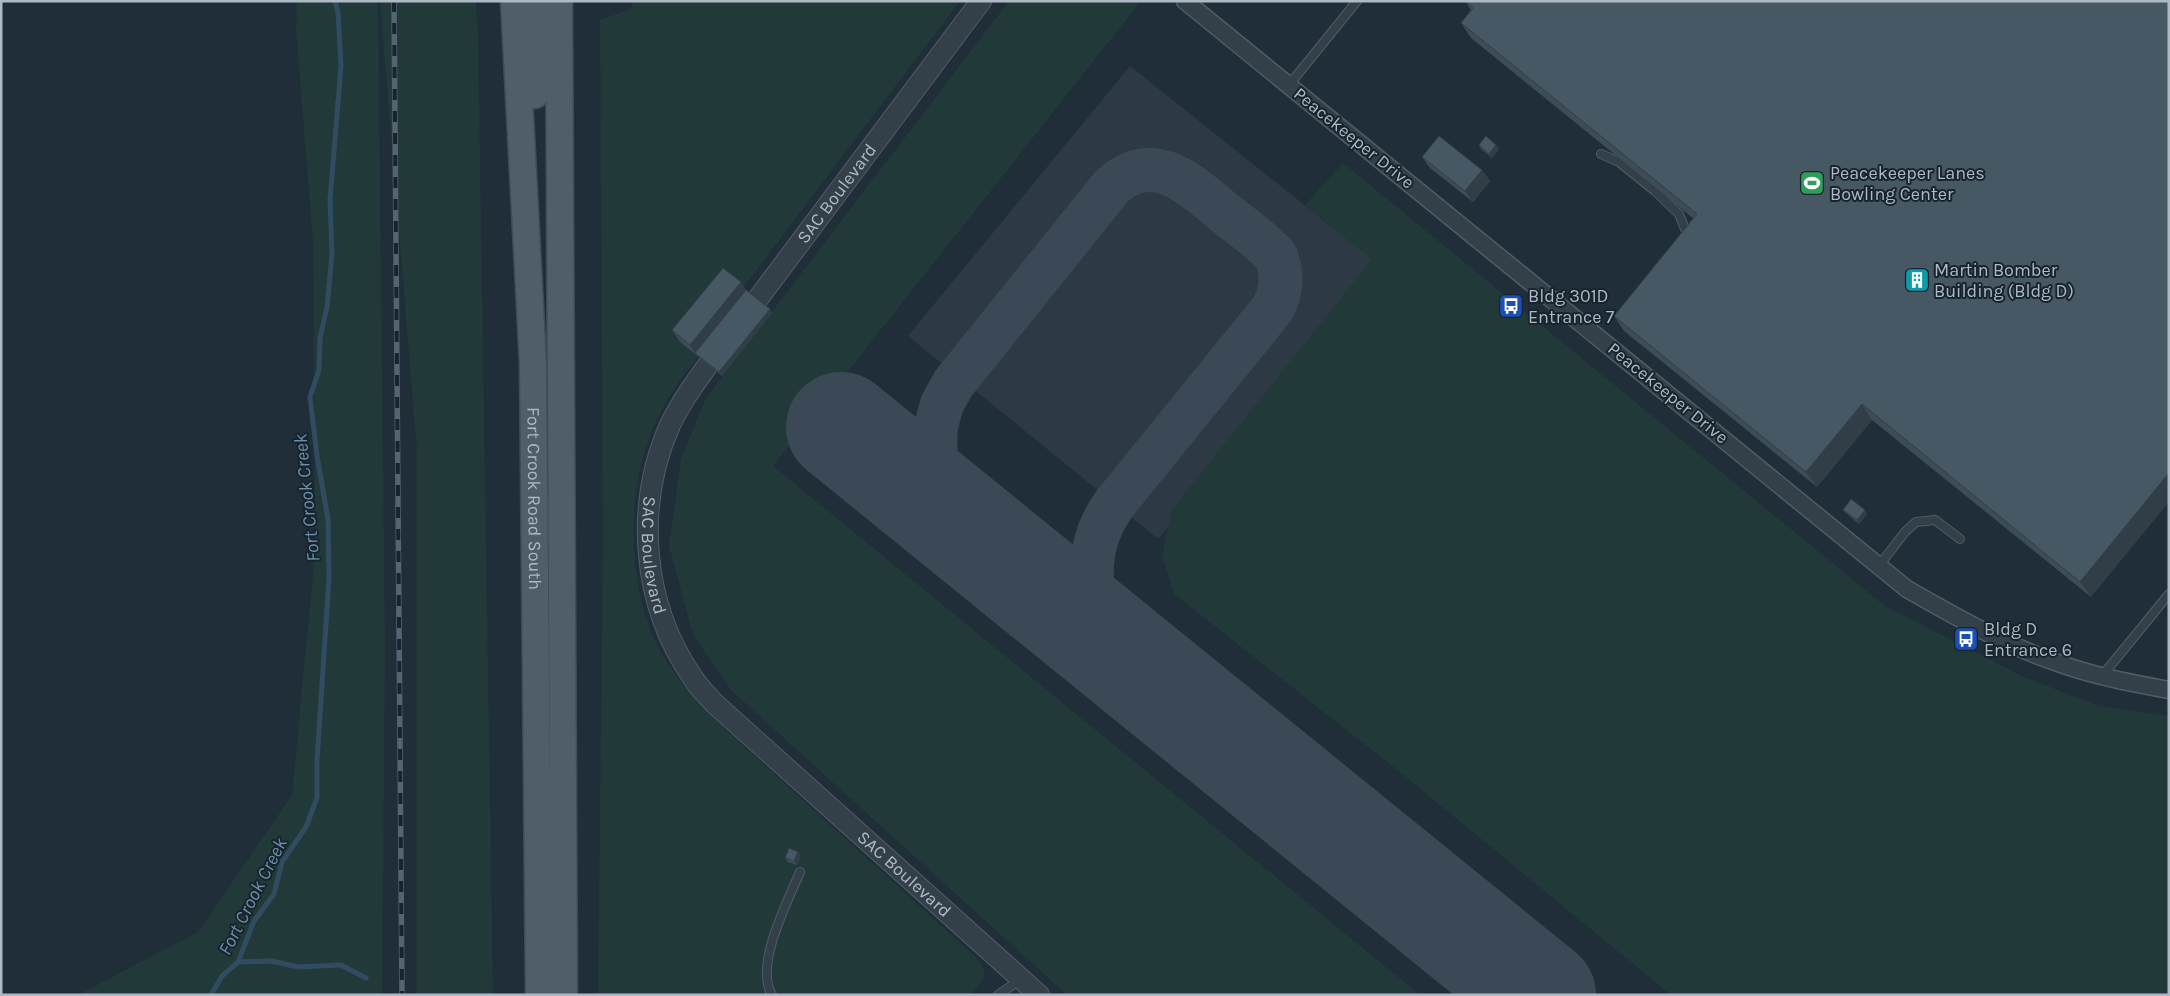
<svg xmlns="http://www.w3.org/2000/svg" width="2170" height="996" font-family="Karla,sans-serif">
	<rect width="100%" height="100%" fill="#1f2e39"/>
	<path fill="#2d3a46" d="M1130 66 1381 266 1158 539 908 336Z"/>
	<path fill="#213a39" d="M297 1H378L385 650 382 995H78L198 932 292 795 315 552 313 242 296 28Z
		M380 1H476L478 35 493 995H417V451Z
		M632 1H960L742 289 680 342 698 357C677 383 657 412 647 444 626 507 629 596 662 654 677 679 695 699 714 719L980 961 985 973C982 982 976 991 967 995H598L603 543 600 20 631 9Z
		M1009 1H1141L773 466 1420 995H1067L731 690 693 635 669 546 681 459 706 398Z
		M1343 163 1885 606 2024 677 2099 706 2169 716V995H1671L1396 769 1174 594 1162 555 1172 509 1372 259 1305 205Z"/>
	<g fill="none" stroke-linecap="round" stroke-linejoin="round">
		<path stroke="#314c61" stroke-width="5" d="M238 962 272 961 298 967 341 965 366 978
			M211 995 222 976 238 962 254 921 274 894 282 862 306 827 317 798V761L329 578 328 519 317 456 310 397 319 370 320 338 327 307 332 254 330 200 341 66 338 12 335 1"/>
		<path stroke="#3a4955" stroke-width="44" d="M979 539 956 509 942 486 935 449 936 426 942 404 953 384 1112 186C1155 148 1192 186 1226 214 1243 227 1261 240 1276 256 1283 275 1282 290 1273 308L1115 503C1086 542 1084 593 1110 634 1117 645 1126 655 1134 664"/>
		<path stroke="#3a4955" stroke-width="110" d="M841 427 1541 995"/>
		<defs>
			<path id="service" d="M1289 85 1357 1
				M1601 154 1619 162 1655 191 1679 214 1685 229
				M1878 567 1905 532 1916 522 1935 520 1960 539
				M2102 676 2169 594
				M772 995C754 965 788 901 800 872
				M998 995 1021 979"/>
			<path id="minor" d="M1185 1 1907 589C1956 617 2005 645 2058 663 2094 676 2131 683 2169 690"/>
			<g id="tertiary">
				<path id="s1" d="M742 320 981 1"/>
				<path id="s2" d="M724 343C705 369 684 396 670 425 634 506 642 605 693 678 699 688 708 696 715 704L1039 995"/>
			</g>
			<g id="primary">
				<path id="s3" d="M514 1 533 364 539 995"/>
				<path d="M559 1 564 995"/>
				<path d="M535 95 536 1"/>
			</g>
		</defs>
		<use href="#service" stroke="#505d67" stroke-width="10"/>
		<use href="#minor" stroke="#505d67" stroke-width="19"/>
		<use href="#tertiary" stroke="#505d67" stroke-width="22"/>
		<use href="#primary" stroke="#3f4b56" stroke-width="29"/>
		<use href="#service" stroke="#333f49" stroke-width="8"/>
		<use href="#minor" stroke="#333f49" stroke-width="16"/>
		<use href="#tertiary" stroke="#333f49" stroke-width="20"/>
		<use href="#primary" stroke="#505e69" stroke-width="26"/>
		<defs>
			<path id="rail" d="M394 1 402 995"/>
		</defs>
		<use href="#rail" stroke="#546471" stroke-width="5.5"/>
		<use href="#rail" stroke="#18242d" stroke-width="4" stroke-dasharray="11" stroke-linecap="butt"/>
	</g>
	<path fill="#3d4c57" d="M1465 1H2169L2091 597 1872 420 1817 487 1624 331 1614 316 1693 218 1471 38 1461 23 1471 10Z
		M1479 145H1496L1499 149 1492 158 1481 149Z
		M1422 157 1482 170 1490 181 1473 202 1430 168Z
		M746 290 770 309 772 313 722 376 680 342 672 330Z
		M1843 510 1867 514 1859 524 1846 513Z
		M798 852 801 856 797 865 788 862 785 858Z"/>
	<path fill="#323e47" d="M1496 145 1499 149 1492 158 1489 154Z
		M1482 170 1490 181 1473 202 1465 191Z
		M741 282 749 294 695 353 690 345Z
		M770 309 772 313 722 376 719 372Z
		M1862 404 1872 420 1817 487 1806 472Z
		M2169 473V502L2091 597 2080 582Z
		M1865 510 1867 514 1859 524 1857 520Z
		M798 852 801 856 797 865 794 861Z"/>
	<path fill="#475865" stroke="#323e47" d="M1466 1H2169V473L2080 582 1862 404 1806 472 1614 316 1697 214 1461 23 1473 8Z
		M1439 136 1482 170 1465 191 1422 157Z
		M1486 136 1496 145 1489 154 1479 145Z
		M723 268 741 282 690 345 672 330Z
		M746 290 770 309 719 372 695 353Z
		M1851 499 1865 510 1857 520 1843 510Z
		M789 848 798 852 794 861 785 858Z"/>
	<defs>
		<symbol id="stadium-square" viewBox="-11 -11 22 22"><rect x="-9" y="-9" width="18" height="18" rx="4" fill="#2e9e5b" stroke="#18242d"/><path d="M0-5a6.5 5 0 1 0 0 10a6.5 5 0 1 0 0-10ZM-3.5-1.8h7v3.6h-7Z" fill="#fff"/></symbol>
		<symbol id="building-square" viewBox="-11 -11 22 22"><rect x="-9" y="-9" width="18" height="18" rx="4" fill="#0f9aa8" stroke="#18242d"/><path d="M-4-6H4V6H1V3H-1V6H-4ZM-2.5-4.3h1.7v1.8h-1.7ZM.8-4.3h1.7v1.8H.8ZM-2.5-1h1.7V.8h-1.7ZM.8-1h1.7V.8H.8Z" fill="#fff"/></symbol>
		<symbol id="bus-square" viewBox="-11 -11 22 22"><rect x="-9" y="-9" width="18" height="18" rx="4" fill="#1a4fb4" stroke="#18242d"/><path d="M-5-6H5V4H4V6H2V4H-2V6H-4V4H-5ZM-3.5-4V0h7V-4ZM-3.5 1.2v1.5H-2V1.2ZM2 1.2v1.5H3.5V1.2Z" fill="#fff"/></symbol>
	</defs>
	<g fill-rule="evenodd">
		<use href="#stadium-square" x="1798" y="169" width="28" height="28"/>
		<use href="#building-square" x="1903" y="266" width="28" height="28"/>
		<use href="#bus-square" x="1497" y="292" width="28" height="28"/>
		<use href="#bus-square" x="1952" y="625" width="28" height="28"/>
	</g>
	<g text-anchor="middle" stroke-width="4" stroke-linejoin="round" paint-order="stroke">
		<g font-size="18" fill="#adbac6" stroke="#18242d">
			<text transform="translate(1354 138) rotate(39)" y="6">Peacekeeper Drive</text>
			<text dy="6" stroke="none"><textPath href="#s1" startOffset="158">SAC Boulevard</textPath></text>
			<text transform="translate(1668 393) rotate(39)" y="6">Peacekeeper Drive</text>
			<text dy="6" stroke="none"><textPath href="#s3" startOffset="498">Fort Crook Road South</textPath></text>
			<text dy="6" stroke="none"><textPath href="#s2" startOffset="232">SAC Boulevard</textPath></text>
			<text dy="6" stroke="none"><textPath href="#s2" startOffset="652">SAC Boulevard</textPath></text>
		</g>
		<g font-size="18" fill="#adbac6" stroke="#18242d" text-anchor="start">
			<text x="1830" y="179">Peacekeeper Lanes<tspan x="1830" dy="21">Bowling Center</tspan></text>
			<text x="1934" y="276">Martin Bomber<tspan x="1934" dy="21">Building (Bldg D)</tspan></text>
			<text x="1528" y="302">Bldg 301D<tspan x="1528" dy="21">Entrance 7</tspan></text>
			<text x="1984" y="635">Bldg D<tspan x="1984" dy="21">Entrance 6</tspan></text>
		</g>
		<g font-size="19" font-style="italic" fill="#6b90ab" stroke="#18242d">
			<text transform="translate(306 498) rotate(-96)" y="7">Fort Crook Creek</text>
			<text transform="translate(252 896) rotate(-63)" y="7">Fort Crook Creek</text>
		</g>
	</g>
	<rect width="2170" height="996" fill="none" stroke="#adbac6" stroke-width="5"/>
</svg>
